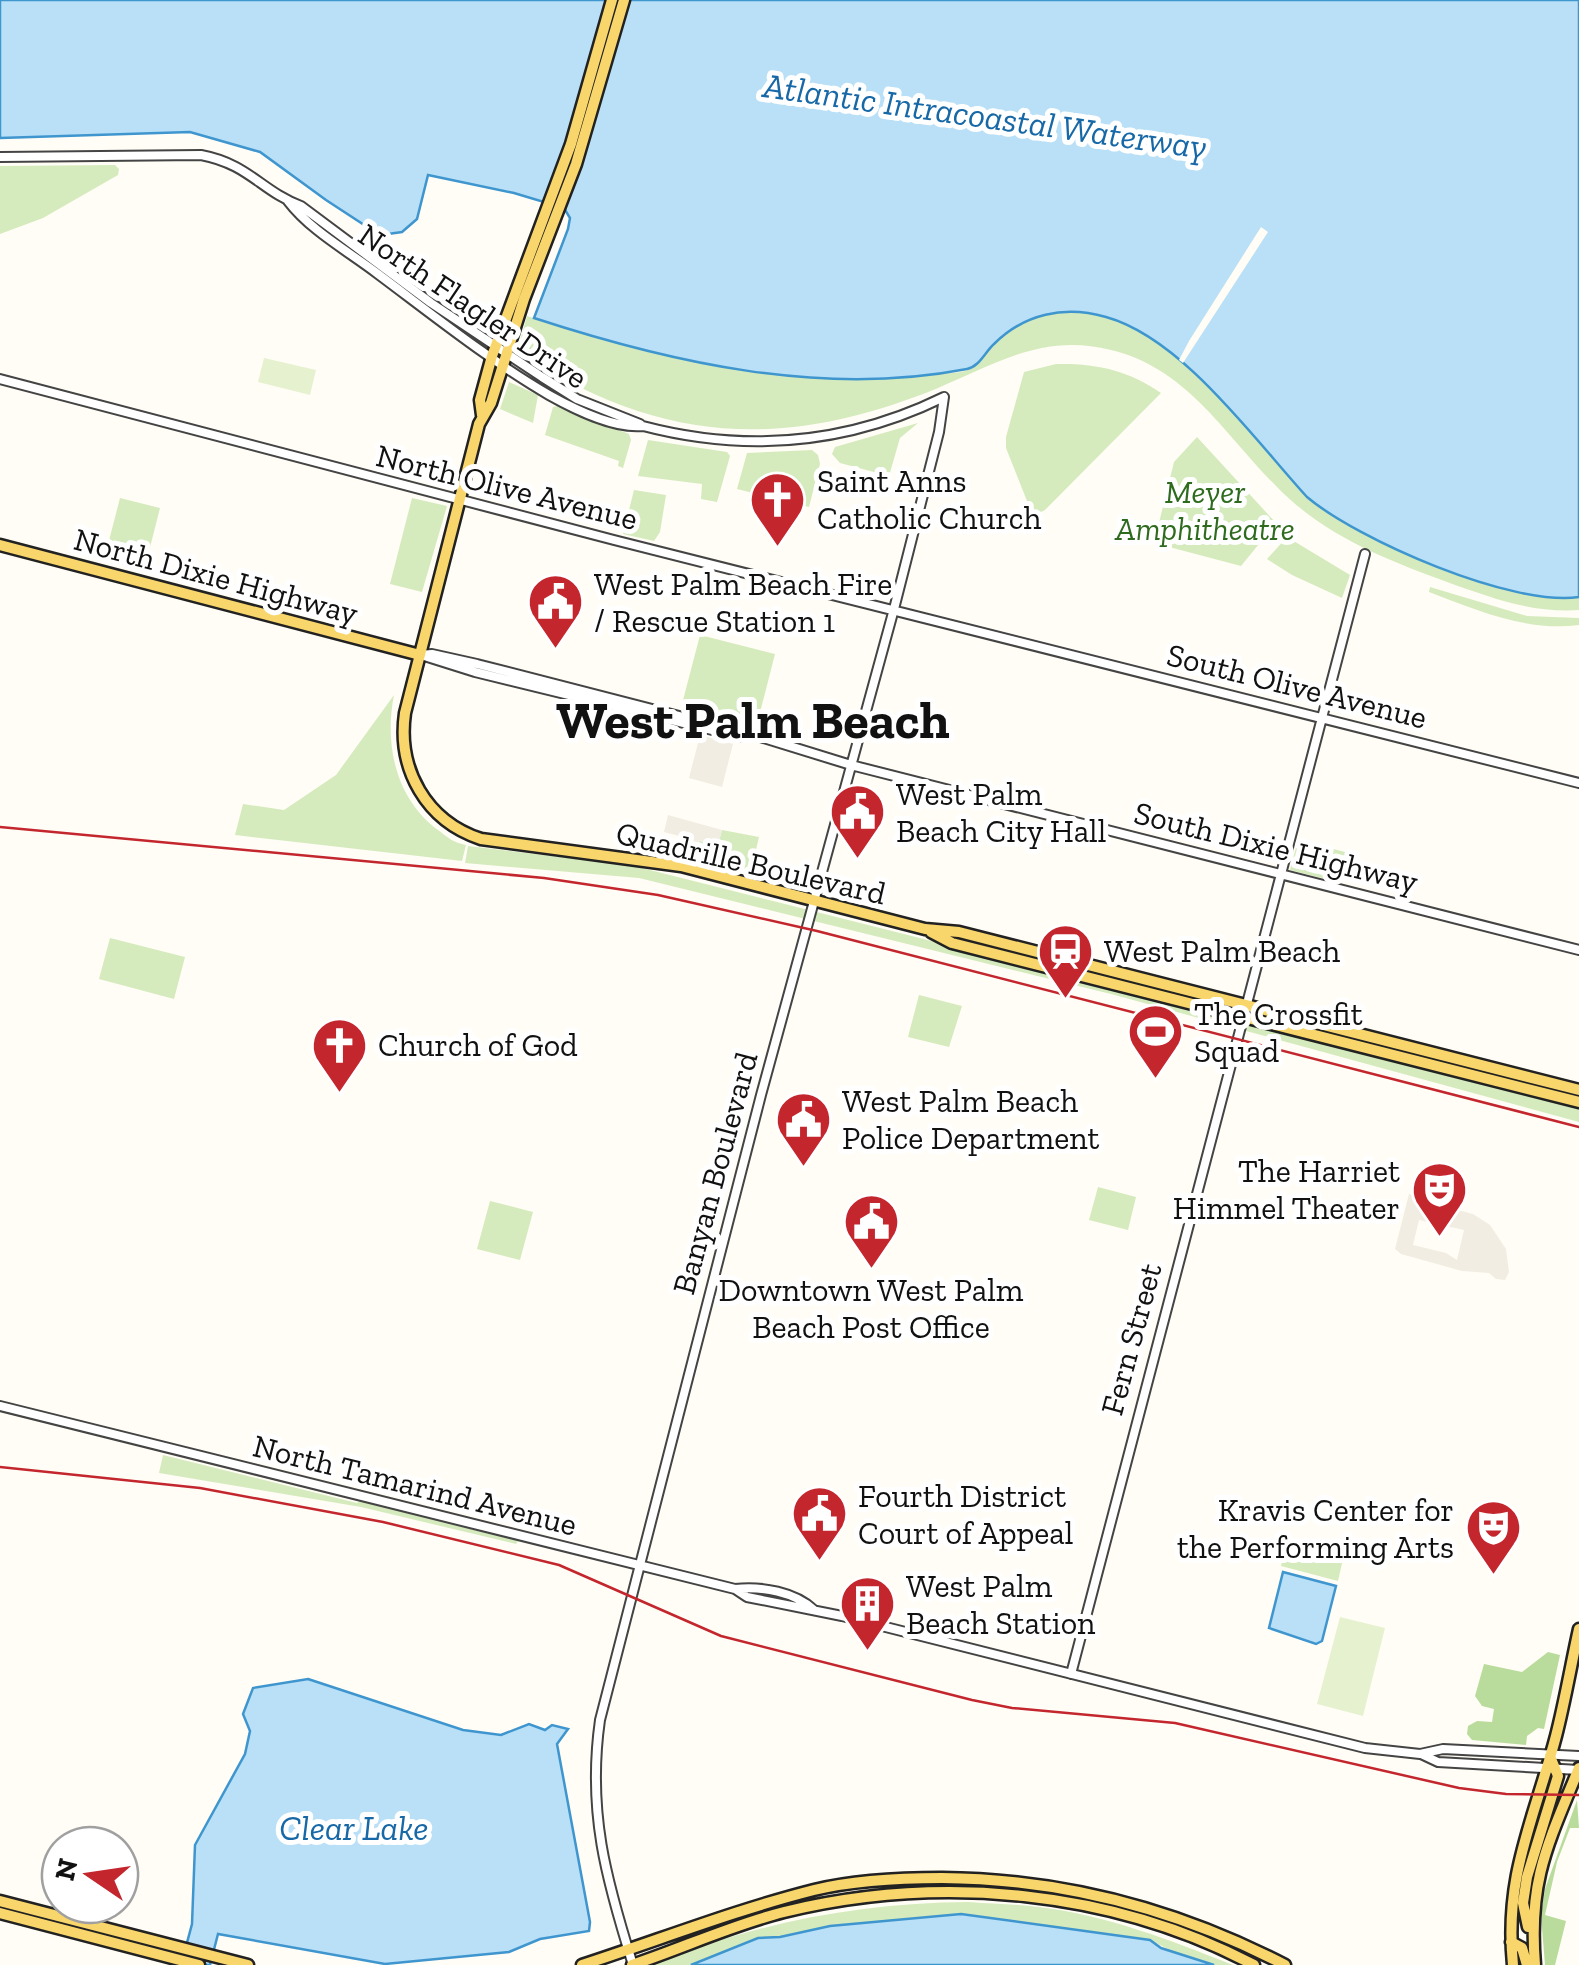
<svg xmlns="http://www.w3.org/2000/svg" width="1579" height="1965" font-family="'Zilla Slab',serif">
	<rect width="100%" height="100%" fill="#fffdf5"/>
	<path fill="#d5ebbd" d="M115 165 119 169 118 175 43 218 0 234V166Z
		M1065 311C1078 312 1092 313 1104 316 1180 336 1254 440 1307 497 1358 540 1512 607 1579 597V610C1531 613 1492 598 1447 582 1385 559 1325 536 1277 487 1225 435 1187 368 1111 350 1043 333 998 363 938 388 786 450 662 445 522 354L519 344 527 316C656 358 781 388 918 374 933 373 957 375 971 369 979 365 985 353 991 346 1013 324 1035 316 1065 311Z
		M1056 364C1094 363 1129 370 1161 393L1045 510 1033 516 1006 448V437L1024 372Z
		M509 382 538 395 533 423 500 409Z
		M558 406 629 434 631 440 623 468 618 466 619 461 545 435 553 407Z
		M918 423 900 438 889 476 840 463 832 454 835 447Z
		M1197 437 1276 523 1241 566 1154 543 1174 462Z
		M648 440 727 452 730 456 717 502 701 499 702 484 638 476Z
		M812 450 818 455 820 464 809 507 737 489 747 453Z
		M634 490 666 495 660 532 654 541 623 534Z
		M120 498 160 508 144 571 104 560Z
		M412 498 447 506 422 592 390 584Z
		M1287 537 1350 575 1342 598 1292 575 1267 559Z
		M1430 587 1527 616 1579 618V625C1527 632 1476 610 1429 592Z
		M700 635 775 654 756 728 681 708Z
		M394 695C384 745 396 799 438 830 447 837 454 843 466 845L462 861 235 835 243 804 284 810 336 775Z
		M722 830 759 837 751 871 695 857 699 841 718 845Z
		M1298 840 1349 853 1341 883 1290 870Z
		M468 846 634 866 1555 1098 1566 1092 1579 1095V1122L1111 994 639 878 465 863Z
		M110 938 185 957 174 999 99 979Z
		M919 995 962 1006 949 1047 908 1037Z
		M1098 1187 1136 1197 1128 1230 1089 1220Z
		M490 1201 533 1212 520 1260 477 1249Z
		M163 1455 357 1503 360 1501 518 1541 516 1544 361 1507 159 1473Z
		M1286 1544 1343 1559 1338 1581 1281 1566Z
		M969 1902C992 1904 1016 1904 1039 1907 1106 1915 1170 1940 1233 1965H1214L1180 1955 1150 1940 961 1914 830 1926 780 1937 758 1938 691 1965H651C756 1923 856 1903 969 1902Z"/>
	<path fill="#b9dc9c" d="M1548 1652 1560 1655 1544 1729 1538 1728 1527 1736 1526 1745 1472 1740 1467 1734 1468 1726 1477 1721 1492 1722 1494 1709 1482 1706 1475 1696 1484 1664 1522 1672Z
		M1577 1800 1579 1828H1570L1557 1862 1545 1915 1566 1921 1555 1965H1545L1541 1915 1545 1889Z"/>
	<path fill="#e6f2cf" d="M264 358 316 370 310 395 258 382Z
		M1340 1617 1385 1628 1363 1716 1317 1704Z"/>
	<path fill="#f1ede2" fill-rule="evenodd" d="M700 735 733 744 722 787 689 778Z
		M668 815 722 830 718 845 699 841 695 858 679 854 683 837 664 832Z
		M1409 1194 1414 1195 1412 1200 1416 1205 1423 1201 1473 1214 1490 1225 1506 1249 1509 1272 1505 1280 1496 1279 1489 1273 1462 1271 1401 1254 1395 1249ZM1419 1220 1464 1230 1457 1260 1446 1253 1413 1245Z"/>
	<path fill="#b9e0f7" stroke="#3f96cf" stroke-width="2.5" d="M0 0H1579V597C1512 607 1358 540 1307 497 1254 439 1182 338 1106 317 1064 305 1024 314 994 344 985 352 979 367 967 369 822 397 672 363 534 318L568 229 570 218 564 208 514 193 428 175 417 219 402 232 388 234 375 232 326 200 260 152 190 132 0 138Z
		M1283 1572 1336 1586 1322 1641 1316 1644 1269 1628Z
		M308 1679 463 1730 501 1735 529 1724 545 1730 552 1725 568 1729 557 1744 590 1922 589 1931 540 1939 509 1952 385 1964 218 1934 210 1965H181L192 1924 195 1845 245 1754 250 1731 243 1714 253 1688Z
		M961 1914 1150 1940 1161 1948 1214 1965H691L758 1938 780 1937 830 1926Z"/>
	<path fill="#fffdf5" d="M1261 227 1268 232 1183 363 1179 360 1189 341Z"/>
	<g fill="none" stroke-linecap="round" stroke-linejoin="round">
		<defs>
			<path id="minor" d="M0 157 201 155C249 164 261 191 301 206L431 303 542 377 577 399 640 424
				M288 201C311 231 348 251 378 274 433 315 489 360 549 395 574 409 613 429 643 426 746 453 848 444 944 397L939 432 894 609 761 1095 600 1720C587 1811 606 1879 633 1965
				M0 379 614 540 1579 783
				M420 655 432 654 477 664 757 736 851 765 1579 950
				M421 655 475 672 741 737
				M0 1406 735 1589C762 1586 795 1592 814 1610
				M735 1589 747 1597 842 1616 1365 1748 1420 1754 1443 1749 1579 1756
				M1071 1674 1365 554
				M1421 1754 1438 1762 1579 1770"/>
			<path id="major" d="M624 0 576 164 524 299 491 403 479 424 405 713C397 769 426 821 481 839L681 866 925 929 959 932 1579 1090
				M482 415 480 400 492 356 571 144 612 0
				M0 545 420 655
				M931 932 952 943 1579 1102
				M0 1901 248 1965
				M0 1913 199 1965
				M1528 1927 1523 1903 1527 1877 1558 1776 1550 1756
				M1511 1942 1522 1948 1527 1965
				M582 1965C659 1940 735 1910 814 1890 855 1880 900 1878 942 1878 1064 1879 1177 1909 1285 1965
				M632 1965C683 1948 732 1925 784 1912 940 1874 1112 1890 1254 1965
				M1513 1965C1504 1875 1534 1820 1556 1736 1565 1701 1571 1665 1579 1629
				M1535 1965C1528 1880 1548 1844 1579 1768"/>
		</defs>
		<use href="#minor" stroke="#444" stroke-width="12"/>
		<use href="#major" stroke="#222" stroke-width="15"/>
		<use href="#minor" stroke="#fff" stroke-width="8"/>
		<use href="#major" stroke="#f9d66b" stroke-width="10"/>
		<path stroke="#c4262e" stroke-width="2.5" d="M0 827 544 878 658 895 817 931 1579 1127
			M0 1467 200 1488 383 1522 559 1565 721 1636 972 1700 1012 1708 1175 1723 1459 1788 1506 1794 1579 1795"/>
	</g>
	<defs>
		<symbol id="church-pin" viewBox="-11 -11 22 30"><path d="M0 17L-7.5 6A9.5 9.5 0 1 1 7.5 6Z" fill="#c4262e" stroke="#fff"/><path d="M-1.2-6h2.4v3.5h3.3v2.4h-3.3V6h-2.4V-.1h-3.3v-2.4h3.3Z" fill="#fff"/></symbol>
		<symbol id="civic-pin" viewBox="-11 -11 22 30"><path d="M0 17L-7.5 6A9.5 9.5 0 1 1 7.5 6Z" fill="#c4262e" stroke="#fff"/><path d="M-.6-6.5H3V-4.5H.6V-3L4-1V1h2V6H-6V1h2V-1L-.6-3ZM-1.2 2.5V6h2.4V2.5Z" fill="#fff"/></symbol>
		<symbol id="station-pin" viewBox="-11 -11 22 30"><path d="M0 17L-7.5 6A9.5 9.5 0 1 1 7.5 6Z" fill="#c4262e" stroke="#fff"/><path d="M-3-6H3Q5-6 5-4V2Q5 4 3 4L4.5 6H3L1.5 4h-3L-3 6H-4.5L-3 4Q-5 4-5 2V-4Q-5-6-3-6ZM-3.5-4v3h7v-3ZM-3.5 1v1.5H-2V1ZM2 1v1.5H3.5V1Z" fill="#fff"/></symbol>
		<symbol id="stadium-pin" viewBox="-11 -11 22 30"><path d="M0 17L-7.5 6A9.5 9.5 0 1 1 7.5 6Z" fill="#c4262e" stroke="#fff"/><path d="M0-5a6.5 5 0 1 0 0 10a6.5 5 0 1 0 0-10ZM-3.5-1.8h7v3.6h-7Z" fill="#fff"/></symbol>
		<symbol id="theatre-pin" viewBox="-11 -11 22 30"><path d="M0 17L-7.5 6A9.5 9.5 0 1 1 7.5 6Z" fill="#c4262e" stroke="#fff"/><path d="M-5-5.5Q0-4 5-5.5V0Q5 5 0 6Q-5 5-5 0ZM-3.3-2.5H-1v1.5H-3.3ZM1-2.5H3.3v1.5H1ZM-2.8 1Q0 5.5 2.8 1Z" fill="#fff"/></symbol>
		<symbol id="building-pin" viewBox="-11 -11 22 30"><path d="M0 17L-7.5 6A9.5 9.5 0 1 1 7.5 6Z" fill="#c4262e" stroke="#fff"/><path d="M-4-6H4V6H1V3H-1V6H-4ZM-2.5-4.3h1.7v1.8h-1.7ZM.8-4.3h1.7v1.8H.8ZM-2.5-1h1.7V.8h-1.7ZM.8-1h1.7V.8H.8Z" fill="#fff"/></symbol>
	</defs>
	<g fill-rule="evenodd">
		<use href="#church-pin" x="746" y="468" width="63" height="86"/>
		<use href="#civic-pin" x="524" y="570" width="63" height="86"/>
		<use href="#civic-pin" x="826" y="780" width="63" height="86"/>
		<use href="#station-pin" x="1034" y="920" width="63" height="86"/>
		<use href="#stadium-pin" x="1124" y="1000" width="63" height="86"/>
		<use href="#church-pin" x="308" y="1014" width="63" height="86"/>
		<use href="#civic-pin" x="772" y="1088" width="63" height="86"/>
		<use href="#theatre-pin" x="1408" y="1158" width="63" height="86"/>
		<use href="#civic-pin" x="840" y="1190" width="63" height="86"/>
		<use href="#civic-pin" x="788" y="1482" width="63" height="86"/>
		<use href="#theatre-pin" x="1462" y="1496" width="63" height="86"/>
		<use href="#building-pin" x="836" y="1572" width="63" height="86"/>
	</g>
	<g text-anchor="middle" stroke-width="10" stroke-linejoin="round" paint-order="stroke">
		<g font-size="32" fill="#111" stroke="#fff">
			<text transform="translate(473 306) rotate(34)" y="11">North Flagler Drive</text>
			<text transform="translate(507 487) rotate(14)" y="11">North Olive Avenue</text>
			<text transform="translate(216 576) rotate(15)" y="11">North Dixie Highway</text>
			<text transform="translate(1297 686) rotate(14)" y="11">South Olive Avenue</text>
			<text transform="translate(1276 847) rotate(14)" y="11">South Dixie Highway</text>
			<text transform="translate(751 863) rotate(13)" y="11">Quadrille Boulevard</text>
			<text transform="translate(715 1173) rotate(-75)" y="11">Banyan Boulevard</text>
			<text transform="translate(1131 1339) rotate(-75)" y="11">Fern Street</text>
			<text transform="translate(415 1485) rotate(14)" y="11">North Tamarind Avenue</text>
		</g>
		<g font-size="32" fill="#111" stroke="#fff" text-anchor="start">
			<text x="817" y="492">Saint Anns<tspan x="817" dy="37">Catholic Church</tspan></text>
			<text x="594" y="595">West Palm Beach Fire<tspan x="594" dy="37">/ Rescue Station 1</tspan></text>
			<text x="896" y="805">West Palm<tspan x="896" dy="37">Beach City Hall</tspan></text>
			<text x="1104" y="962">West Palm Beach</text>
			<text x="1194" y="1025">The Crossfit<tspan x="1194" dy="37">Squad</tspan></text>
			<text x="378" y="1056">Church of God</text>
			<text x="842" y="1112">West Palm Beach<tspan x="842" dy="37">Police Department</tspan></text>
			<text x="1400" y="1182" text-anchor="end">The Harriet<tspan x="1400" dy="37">Himmel Theater</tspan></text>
			<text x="871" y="1301" text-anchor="middle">Downtown West Palm<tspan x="871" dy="37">Beach Post Office</tspan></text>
			<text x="858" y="1507">Fourth District<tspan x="858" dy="37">Court of Appeal</tspan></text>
			<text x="1454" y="1521" text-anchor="end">Kravis Center for<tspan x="1454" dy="37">the Performing Arts</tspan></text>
			<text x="906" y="1597">West Palm<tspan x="906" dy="37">Beach Station</tspan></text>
		</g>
		<g font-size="32" font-style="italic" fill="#2f6b1f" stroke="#fff">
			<text x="1205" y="503">Meyer<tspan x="1205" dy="37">Amphitheatre</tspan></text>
		</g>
		<g font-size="35" font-style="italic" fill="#1768a6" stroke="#fff">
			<text transform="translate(985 116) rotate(8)" y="12">Atlantic Intracoastal Waterway</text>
			<text x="354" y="1840">Clear Lake</text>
		</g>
		<g font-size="52" font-weight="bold" fill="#111" stroke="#fff">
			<text x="753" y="738">West Palm Beach</text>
		</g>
	</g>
	<g transform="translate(90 1875) rotate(283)"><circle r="48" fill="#ffffff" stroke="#a0a0a0" stroke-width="2.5"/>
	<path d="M0-8L18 38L0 25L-18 38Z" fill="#c4262e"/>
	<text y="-15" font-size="28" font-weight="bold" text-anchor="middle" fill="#111111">N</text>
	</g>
</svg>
